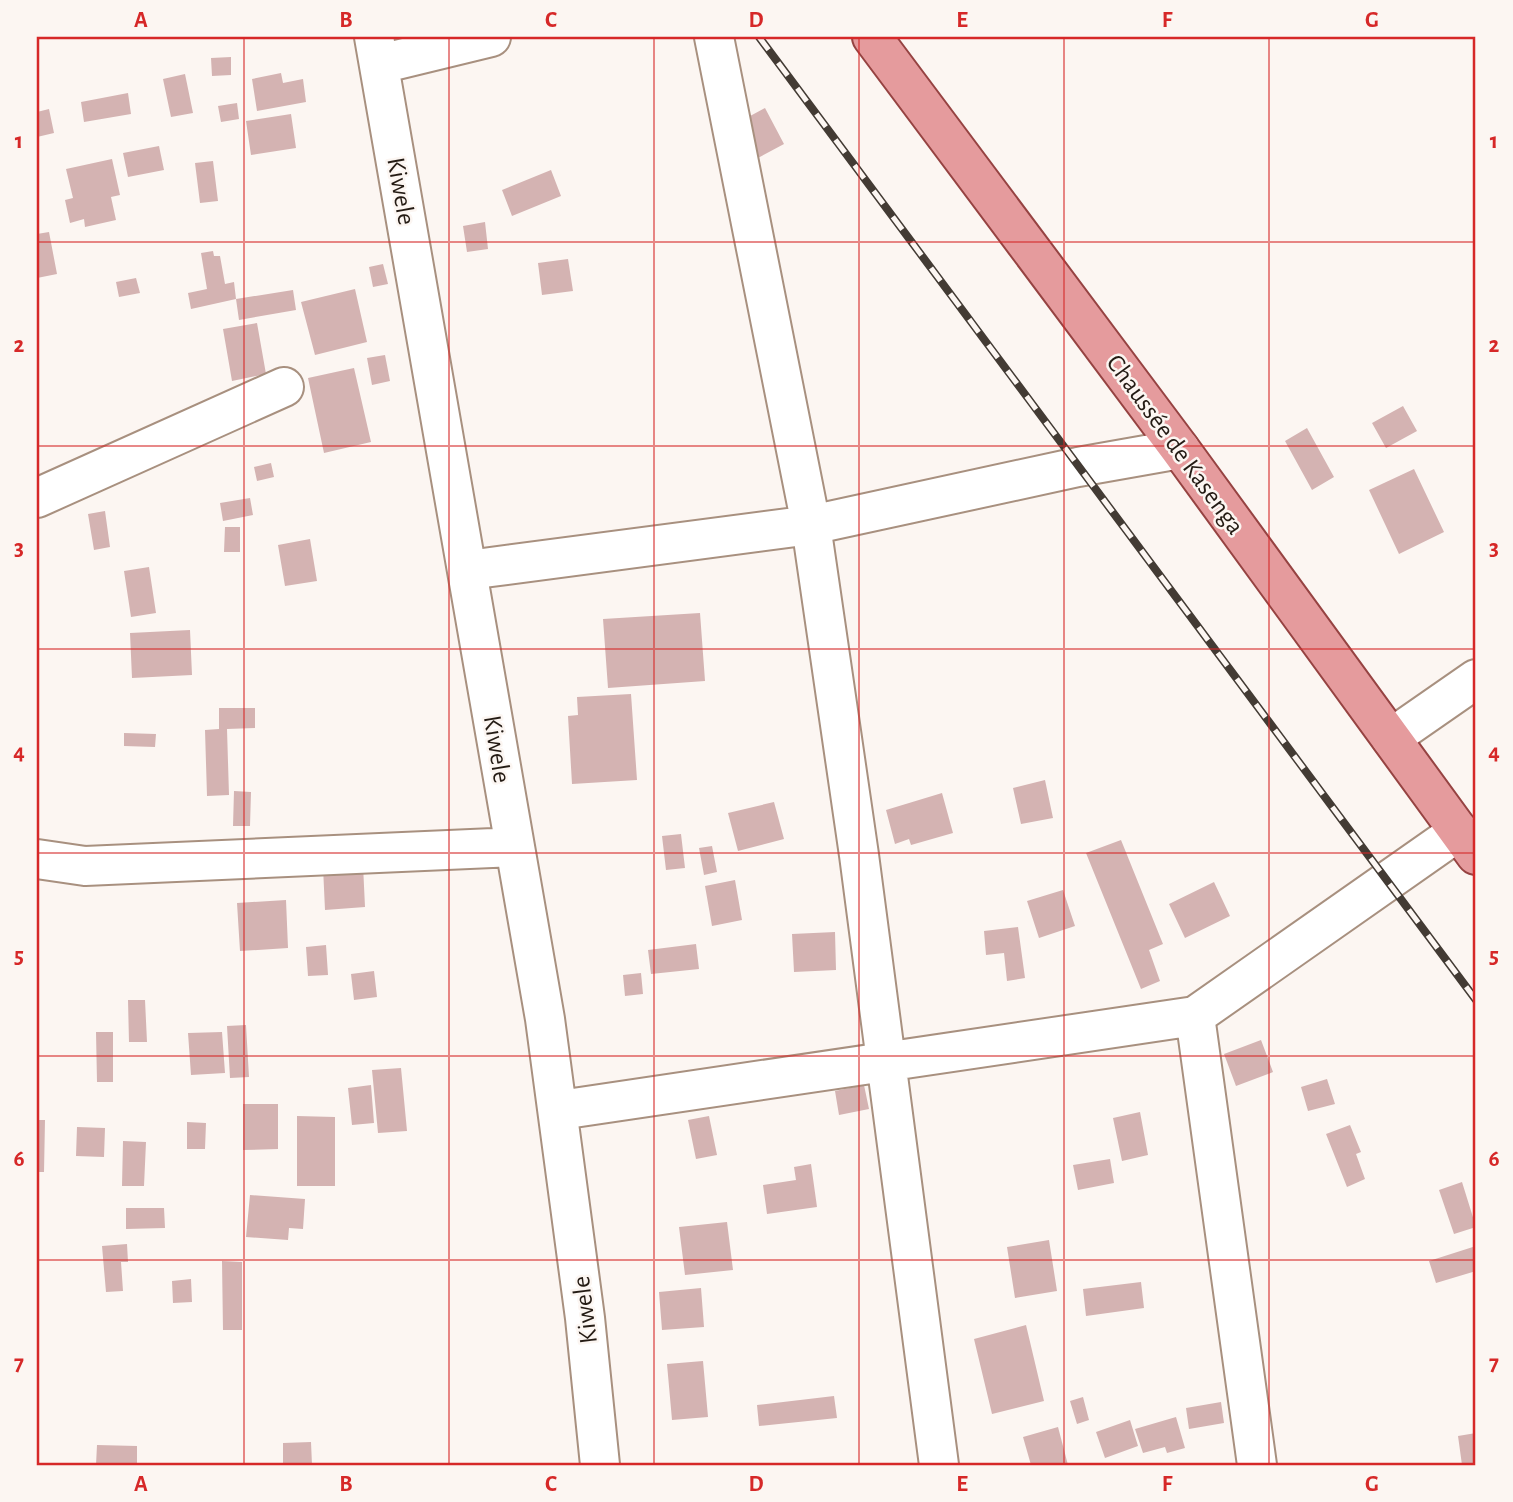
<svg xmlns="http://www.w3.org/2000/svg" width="1513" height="1502" font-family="'Alegreya Sans',sans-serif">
	<rect width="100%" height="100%" fill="#fcf6f2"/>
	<path fill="#d4b3b2" d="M231 57V75L212 76 211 58Z
		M281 73 283 83 303 79 306 102 257 111 252 79Z
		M185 74 193 113 171 117 163 79Z
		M128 93 131 114 84 122 81 102Z
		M237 103 239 119 221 122 218 106Z
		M765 108 784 144 758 158 739 122Z
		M49 109 54 133 37 137V112Z
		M291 114 296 148 251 155 246 121Z
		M159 146 164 170 128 177 123 153Z
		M112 159 120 195 111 197 116 220 85 227 84 219 70 223 65 200 73 198 66 169Z
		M213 161 218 201 200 203 195 163Z
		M551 170 561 196 512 216 502 190Z
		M485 222 488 249 467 252 463 226Z
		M49 232 57 274 37 278V234Z
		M213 251 214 256H220L225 284 234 282 236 299 191 309 188 293 207 289 201 253Z
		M568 259 573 291 542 295 538 263Z
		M383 264 388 284 373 287 369 267Z
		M136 278 140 293 119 297 116 282Z
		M355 289 367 342 315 355 301 302Z
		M293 290 296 310 239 320 236 299Z
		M257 323 266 374 232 381 223 329Z
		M385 355 390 381 372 385 367 358Z
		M354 368 371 442 324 453 308 378Z
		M1403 406 1417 431 1386 448 1372 423Z
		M1307 428 1334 477 1312 490 1285 441Z
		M271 463 274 477 257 481 254 467Z
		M1414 469 1444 532 1399 554 1369 490Z
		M250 498 253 515 223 521 220 503Z
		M105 511 110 547 94 550 88 514Z
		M225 527H240V552H224Z
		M310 539 317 581 285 586 278 545Z
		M149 567 156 613 131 617 124 571Z
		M700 613 705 681 608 688 603 619Z
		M190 630 192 675 132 678 130 633Z
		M631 694 637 780 572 784 568 716 578 715 577 697Z
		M219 708H255V728L227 729 229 795 207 796 205 730 219 729Z
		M124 733 156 734 155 747 124 746Z
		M1045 780 1053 818 1021 824 1013 788Z
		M234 791 251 792 250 826H233Z
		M942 793 953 833 911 845 909 839 895 844 886 810Z
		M774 802 784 839 738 851 728 813Z
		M681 834 685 868 666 870 662 836Z
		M1121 840 1163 944 1149 950 1160 981 1141 989 1086 853Z
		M712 846 717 872 704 875 699 848Z
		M363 865 365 907 325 910 323 867Z
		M735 880 742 920 712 926 705 886Z
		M1214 882 1230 916 1185 938 1169 904Z
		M1063 890 1075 926 1039 938 1027 901Z
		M286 900 288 948 240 951 237 903Z
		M1018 927 1025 978 1007 981 1004 953 986 955 984 931Z
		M835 932 836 970 794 972 792 934Z
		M696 944 699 969 651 974 648 950Z
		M326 945 328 975 308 976 306 947Z
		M374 971 377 997 354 1000 351 974Z
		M641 973 643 994 625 996 623 975Z
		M128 1000H145L147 1042H129Z
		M246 1025 249 1077 230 1078 227 1026Z
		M96 1032H113V1082H97Z
		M222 1032 225 1073 191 1075 188 1033Z
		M1261 1040 1273 1072 1236 1086 1224 1054Z
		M401 1068 407 1131 378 1133 372 1070Z
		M1327 1079 1335 1104 1308 1111 1301 1087Z
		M371 1085 374 1123 352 1125 348 1088Z
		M864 1085 869 1109 839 1115 835 1091Z
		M243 1104H278V1149L243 1150Z
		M1140 1112 1148 1155 1122 1161 1113 1118Z
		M297 1116 335 1117V1186H297Z
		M709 1116 717 1155 696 1159 688 1120Z
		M37 1120H45L44 1172H37Z
		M187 1122 206 1123 205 1149H187Z
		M1350 1125 1361 1152 1356 1154 1365 1179 1347 1187 1326 1134Z
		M77 1127 105 1128 104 1157 76 1156Z
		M123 1141 146 1142 144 1186H122Z
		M1110 1159 1114 1183 1078 1190 1073 1165Z
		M811 1164 817 1207 767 1214 763 1185 796 1180 794 1167Z
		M1462 1182 1476 1227 1454 1234 1439 1190Z
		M250 1195 305 1199 303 1229 289 1228 288 1240 246 1237Z
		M126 1208H164L165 1228 126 1229Z
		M727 1222 733 1270 685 1275 679 1227Z
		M1049 1240 1057 1291 1015 1298 1007 1247Z
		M127 1244 128 1262H121L123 1291 106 1292 102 1246Z
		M1476 1246V1271L1436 1283 1429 1261Z
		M222 1261 242 1262V1330H223Z
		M191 1279 192 1302 173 1303 172 1281Z
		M1141 1282 1144 1308 1086 1316 1083 1289Z
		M701 1288 704 1327 662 1330 659 1292Z
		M1026 1325 1044 1401 992 1414 974 1339Z
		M703 1361 708 1417 672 1420 667 1364Z
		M834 1396 837 1418 759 1426 757 1405Z
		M1083 1397 1089 1420 1077 1424 1070 1401Z
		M1221 1402 1224 1423 1189 1429 1186 1408Z
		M1176 1417 1185 1448 1167 1453 1165 1447 1143 1453 1135 1429Z
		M1130 1420 1138 1446 1105 1458 1096 1432Z
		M1058 1427 1068 1465H1031L1023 1437Z
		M1476 1433V1465H1462L1458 1436Z
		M311 1442 312 1465H283V1443Z
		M97 1445 137 1446V1465H96Z"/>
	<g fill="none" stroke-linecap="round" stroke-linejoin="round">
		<defs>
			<path id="minor" d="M374 37 545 1019 585 1318 600 1465
				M714 37 811 525 859 855 939 1465
				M380 64 491 37
				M37 498 284 387
				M468 570 811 525 1078 467 1180 449
				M1391 738 1476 679
				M37 859 85 866 514 847
				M1195 1016 1257 1465
				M560 1110 1195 1016 1459 831"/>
			<path id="major" d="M872 37 1180 449 1476 855"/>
		</defs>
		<use href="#minor" stroke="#a8907f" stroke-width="42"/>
		<use href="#major" stroke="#964342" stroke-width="42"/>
		<use href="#minor" stroke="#fff" stroke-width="38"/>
		<use href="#major" stroke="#e59b9d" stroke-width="38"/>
		<defs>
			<path id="rail" d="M759 37 1476 1000"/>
		</defs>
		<use href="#rail" stroke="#433b34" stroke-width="8"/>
		<use href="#rail" stroke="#fcf6f2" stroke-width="5" stroke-dasharray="16" stroke-linecap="butt"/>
	</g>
	<path fill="none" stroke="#d62828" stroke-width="2" stroke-opacity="0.55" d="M244 37V1465M449 37V1465M654 37V1465M859 37V1465M1064 37V1465M1269 37V1465M37 242H1476M37 446H1476M37 649H1476M37 853H1476M37 1056H1476M37 1260H1476"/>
	<g text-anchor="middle" stroke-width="5" stroke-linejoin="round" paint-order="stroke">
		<g font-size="26" fill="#241b14" stroke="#fcf6f2">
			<text transform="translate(402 191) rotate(80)" y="9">Kiwele</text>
			<text transform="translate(1176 444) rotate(54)" y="9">Chaussée de Kasenga</text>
			<text transform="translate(498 749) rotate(81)" y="9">Kiwele</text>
			<text transform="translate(584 1310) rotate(-97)" y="9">Kiwele</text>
		</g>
	</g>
	<rect width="1513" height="1502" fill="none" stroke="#fcf6f2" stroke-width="77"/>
	<rect x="38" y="38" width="1436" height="1426" fill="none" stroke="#d62828" stroke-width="2.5"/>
	<g font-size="23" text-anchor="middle" font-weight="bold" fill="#d62828">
		<text x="141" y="27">A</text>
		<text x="346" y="27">B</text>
		<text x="551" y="27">C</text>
		<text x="756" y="27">D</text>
		<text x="962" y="27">E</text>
		<text x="1167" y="27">F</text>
		<text x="1372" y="27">G</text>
		<text x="19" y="148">1</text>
		<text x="1494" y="148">1</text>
		<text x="19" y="352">2</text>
		<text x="1494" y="352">2</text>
		<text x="19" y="555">3</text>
		<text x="1494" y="555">3</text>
		<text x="19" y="759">4</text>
		<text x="1494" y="759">4</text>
		<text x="19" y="963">5</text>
		<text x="1494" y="963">5</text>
		<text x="19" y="1166">6</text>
		<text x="1494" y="1166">6</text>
		<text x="19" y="1370">7</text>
		<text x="1494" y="1370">7</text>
		<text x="141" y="1491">A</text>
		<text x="346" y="1491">B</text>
		<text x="551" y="1491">C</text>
		<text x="756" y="1491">D</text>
		<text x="962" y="1491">E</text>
		<text x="1167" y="1491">F</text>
		<text x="1372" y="1491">G</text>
	</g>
</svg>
